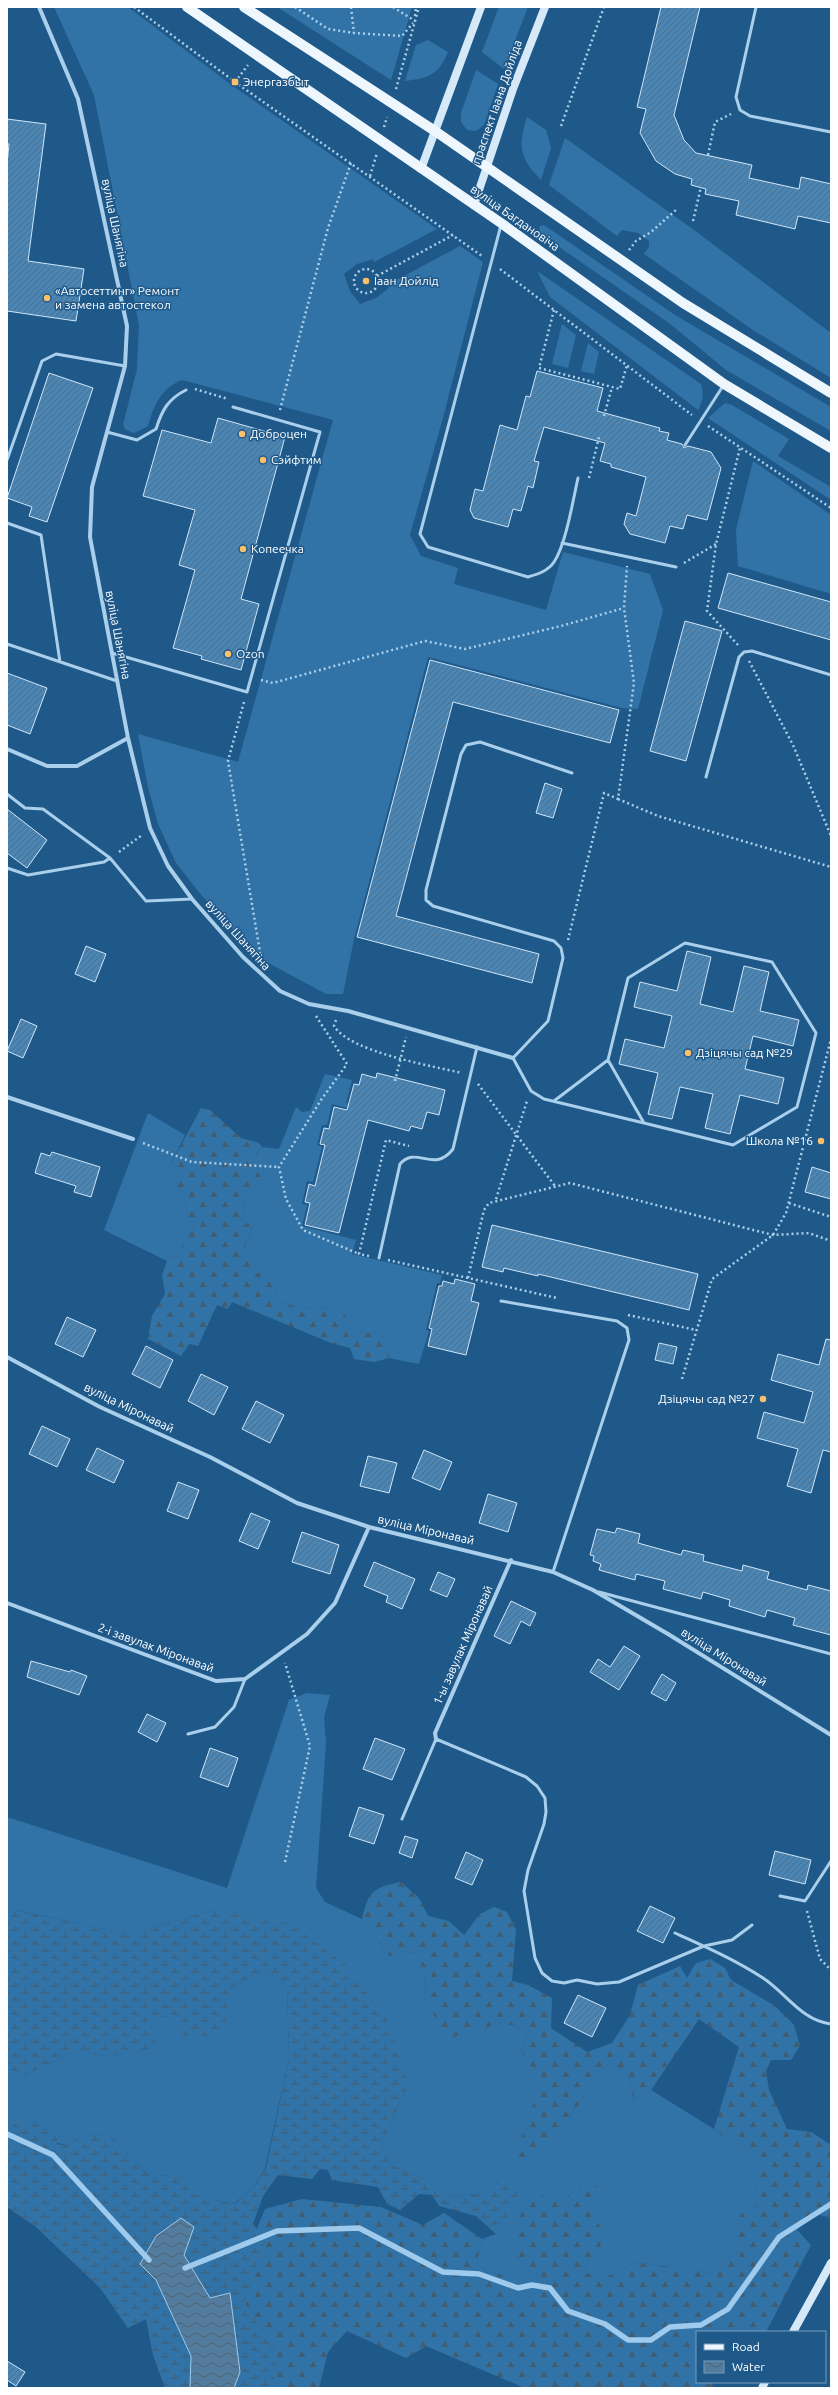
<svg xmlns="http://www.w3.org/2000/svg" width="838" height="2395" font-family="Ubuntu,sans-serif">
	<defs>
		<pattern id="forest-firs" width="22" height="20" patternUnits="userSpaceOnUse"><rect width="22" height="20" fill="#3273a7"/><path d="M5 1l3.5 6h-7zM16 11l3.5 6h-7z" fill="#425c70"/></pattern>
		<pattern id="wetland-marsh" width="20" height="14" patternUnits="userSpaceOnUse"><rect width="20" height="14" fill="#3273a7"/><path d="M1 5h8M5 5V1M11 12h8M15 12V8" fill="none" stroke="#425c70"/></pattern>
		<pattern id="water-waves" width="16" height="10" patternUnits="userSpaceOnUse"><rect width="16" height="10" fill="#527b9d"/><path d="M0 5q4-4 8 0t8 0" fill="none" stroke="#4f6474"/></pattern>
		<pattern id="building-hatch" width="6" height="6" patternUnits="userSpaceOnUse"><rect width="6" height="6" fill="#4b85b4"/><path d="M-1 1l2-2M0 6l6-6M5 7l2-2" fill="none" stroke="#4b6e8a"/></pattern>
	</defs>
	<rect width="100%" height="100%" fill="#1f598a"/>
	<path fill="#3273a7" d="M54 7H128L233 86 437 229 374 262 373 259 357 264 344 274 350 291 360 304 376 298 389 288 387 285 460 246 483 262 444 414 410 535 421 556 458 568 454 584 546 610 563 552 650 574 663 610 638 709 622 708 428 657 354 939 343 994H326L261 959 202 896 176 863 158 824 148 787 138 734 238 762 333 420 182 380C161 388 154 405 148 426L134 433 126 430 123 425 137 369 139 325 94 95Z
		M277 7H412L391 80Z
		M499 7H528L504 69 482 52Z
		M428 40 448 52C439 75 428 78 405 81L416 45Z
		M476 70 498 84 484 125 476 131 467 130 461 122V113Z
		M527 117 546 130 551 148 541 180C519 157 518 147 527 117Z
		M565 138 690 227 831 333V378L753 330 644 254 649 247V241L638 233 622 230 617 236 549 185Z
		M544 225 675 315 831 407V431L726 370 669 323 539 233 540 226Z
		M537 271 701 384C704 395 703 401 698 410L550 297Z
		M562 324 576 335 568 368 552 364Z
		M588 343 599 352 594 374 581 371Z
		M725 403 732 405 789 439 778 456 831 487V500L708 418Z
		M753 461 831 515V594L738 566 736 530Z
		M325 1074 352 1080 346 1103 352 1104 351 1109 332 1104 327 1125H322L317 1145 322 1147 313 1182 307 1181 302 1204 307 1205 302 1226 356 1240 352 1254 442 1275 440 1283H437L426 1330 429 1331 419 1364 389 1358V1343L379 1333 365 1334 351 1330 345 1315 331 1307 301 1309 278 1300 273 1275 257 1273 240 1258 253 1227 242 1221 246 1198 256 1193 253 1159 262 1147 279 1149 296 1107 302 1112 310 1111Z
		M148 1113 185 1135 169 1168 186 1203 188 1217 195 1225 181 1249 167 1261 104 1230Z
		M307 1693 330 1695 324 1717 326 1743 316 1888 325 1902 362 1919 389 1956 405 1951 417 1954 424 1972 426 2000 463 2033H483L495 2021 529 2029 521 2051 541 2079 526 2131 511 2150 555 2139 605 2065 628 2069 634 2102 651 2090 714 2129 767 2168 759 2203 739 2251 709 2273 636 2262 605 2278 585 2273 586 2262 598 2253 589 2223 587 2179 563 2201 540 2196 515 2255 542 2283 524 2303 506 2277 476 2265 482 2239 496 2234 501 2179 485 2193 448 2197 426 2180 391 2165 381 2143 408 2085 218 1909 127 1934 16 1910 7 1915V1817L227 1888 289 1700Z
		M264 1969 287 1986 289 2058 265 2168 251 2190 233 2204 194 2195 181 2179 144 2171 110 2136 83 2134 69 2146 7 2129V2078H18L78 2050 108 2056 155 2047 151 2024 157 2016 171 2017 186 2040 229 1989Z"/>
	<path fill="url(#forest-firs)" d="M201 1108 210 1110 241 1138 259 1143 262 1147 253 1160 262 1181 256 1193 246 1198 242 1221 253 1226 240 1258 255 1264 257 1273 263 1271 273 1275 278 1300 301 1309 331 1307 345 1315 351 1330 365 1334 379 1333 389 1343V1358L374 1362 354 1359 350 1348 331 1343 232 1302 228 1309 217 1305 198 1346 189 1344 181 1356 148 1339 152 1316 165 1294 162 1275 167 1261 181 1249 195 1225 188 1217 186 1203 169 1168Z
		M401 1882 419 1898 428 1916 449 1921 464 1935 480 1914 494 1907 507 1912 516 1929 512 1981 528 1985 552 1998 551 2028 587 2052 612 2043 630 2015 638 1985 680 1966 687 1978 696 1963 710 1959 725 1968 731 1980 775 2006 794 2025 800 2046 791 2060H771L766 2071 769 2090 787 2129 811 2132 831 2145V2218L813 2213 797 2230 811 2245 766 2332H697V2382H717L712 2384 713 2388H525L426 2346 406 2358 347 2331 328 2352 319 2388H246L230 2293 265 2209 302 2199 381 2207 423 2225 444 2213 482 2239 476 2265 506 2277 524 2303 542 2283 515 2255 521 2213 540 2196 563 2201 587 2179 598 2186 599 2198 589 2223H598L605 2231 598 2254 586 2262 585 2273 605 2278 636 2262 709 2273 739 2251 732 2237 738 2216 759 2203 754 2182 766 2168 714 2129 739 2047 699 2019 651 2090 634 2102 628 2069 605 2065 555 2139 527 2165 513 2161 511 2150 526 2131 540 2079 521 2051 529 2029 495 2021 483 2033H463L451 2039 440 2026 426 2000 424 1972 417 1954 405 1951 389 1956 362 1919C369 1890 373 1888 401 1882Z"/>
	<path fill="url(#wetland-marsh)" d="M218 1909 291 1924 345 1964 388 2020 408 2085 381 2143 391 2165 426 2180 448 2197 485 2193 501 2179 519 2184 518 2199 496 2234 476 2216 439 2206 432 2195 419 2194 400 2210 387 2204 378 2187 332 2180 328 2170 320 2169 312 2179 278 2175 263 2196 253 2224 266 2240 244 2301 276 2353 273 2388H165L153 2355 146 2319 128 2328 100 2288 36 2227 7 2207V2129H10L19 2119 38 2122 57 2134V2144L69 2146 83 2134 110 2136 144 2171 182 2179 194 2195 234 2204 251 2190 266 2168 289 2058 287 1986 264 1969 229 1989 224 2034 186 2040 171 2017 157 2016 151 2024 156 2047 108 2056 78 2050 18 2078H7V1915L15 1910 127 1934Z"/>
	<path fill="url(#water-waves)" stroke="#9ecbed" d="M181 2218 194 2227 184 2255 210 2298 230 2293 240 2372 234 2388H190L191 2356 156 2280 140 2264 156 2236Z"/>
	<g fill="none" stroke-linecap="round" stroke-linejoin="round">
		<path stroke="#9ecbed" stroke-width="5.5" d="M7 2134 53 2155 149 2260
			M185 2268 277 2231 359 2228 443 2272 479 2274 518 2288 532 2285 550 2288 568 2311 605 2324 628 2340H651L670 2327 701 2325 728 2309 779 2237 831 2204"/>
	</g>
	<path fill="url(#building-hatch)" stroke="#cfe6f8" d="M661 7H700L674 115 684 140 696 153 752 165 749 178 799 189 801 177 831 184V223L798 216 795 229 736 215 739 201 705 194 706 189 691 185 692 179 675 174 656 161 640 133 646 109 637 107Z
		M7 119 46 124 28 261 84 269 76 321 7 311V164L9 144H7Z
		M537 371 603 388 597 411 660 428 659 431 669 433 667 440 682 444 684 448 688 446 711 452 721 468 707 520 687 515 683 529 670 526 665 543 630 534 624 524 627 513 636 516 646 477 611 467V464L600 461 605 443 544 427 534 461 539 462 533 488 528 486 521 511 513 509 508 527 474 518 470 510 475 489 483 491 500 425 517 430 526 396 530 397Z
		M49 373 93 388 47 522 29 516 32 507 7 498Z
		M218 418 285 437 241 599 259 604 241 670 201 659 202 656 173 648 195 570 179 565 195 510 143 496 162 430 211 443Z
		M728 573 831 602V640L718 608Z
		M685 621 722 631 686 761 650 751Z
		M430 660 619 710 610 743 453 702 396 916 539 954 532 983 357 937Z
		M7 673 47 688 30 734 7 725Z
		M545 783 562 789 553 818 536 813Z
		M7 809 47 840 27 868 7 853Z
		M86 946 106 954 95 982 75 974Z
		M687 951 711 957 700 1004 733 1012 744 966 769 972 760 1011 799 1020 793 1046 753 1036 745 1069 784 1078 778 1104 740 1095 730 1134 705 1128 713 1094 680 1087 672 1119 648 1114 658 1073 619 1064 625 1039 664 1048 672 1016 634 1007 640 982 677 991Z
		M21 1019 37 1026 23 1058 7 1051Z
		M377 1073 445 1090 439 1115 427 1112 422 1129 411 1126 409 1131 368 1120 339 1233 305 1225 310 1203 305 1202 309 1184 315 1186 325 1145 320 1144 324 1128 329 1129 334 1107 347 1110 354 1084 359 1085 362 1074 376 1078Z
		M52 1152 100 1167 91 1197 74 1192 76 1186 35 1173 41 1153 50 1156Z
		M812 1167 831 1173V1199L805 1192Z
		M492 1225 698 1274 689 1310 538 1274V1276L504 1268 503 1272 482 1267Z
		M455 1279 475 1284 471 1301 479 1303 466 1355 428 1346 432 1329 429 1328 439 1286H442L443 1281 454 1284Z
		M67 1317 96 1330 83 1357 55 1344Z
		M826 1339 831 1340V1452L823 1450 811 1493 787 1486 798 1449 757 1438 764 1412 804 1423 813 1392 771 1380 778 1354 819 1365Z
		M659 1343 677 1347 673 1364 655 1360Z
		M146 1346 173 1360 160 1388 132 1374Z
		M201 1374 228 1387 214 1415 188 1401Z
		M256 1401 284 1415 270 1443 242 1429Z
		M42 1426 70 1439 57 1467 29 1454Z
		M97 1448 124 1461 114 1483 86 1470Z
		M424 1450 452 1462 440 1490 412 1478Z
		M368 1456 397 1463 389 1493 360 1486Z
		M178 1482 199 1490 188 1519 167 1511Z
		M488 1494 517 1503 508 1532 479 1523Z
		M251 1513 270 1521 258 1549 239 1541Z
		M617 1528 640 1534 638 1543 681 1555 683 1550 704 1555 703 1561 742 1571 743 1565 769 1572 767 1579 807 1590 808 1585 831 1591V1635L793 1625 795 1618 767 1610 765 1617 729 1606 730 1600 703 1592 701 1599 663 1589 665 1581 636 1574 635 1580 599 1570 601 1564 593 1561 594 1556 590 1555 597 1529 615 1533Z
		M302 1532 339 1545 330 1574 292 1562Z
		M374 1562 415 1579 402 1609 386 1602 388 1596 364 1586Z
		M438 1572 455 1579 447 1597 430 1590Z
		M511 1601 536 1613 530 1626 521 1621 510 1644 494 1636Z
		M624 1646 640 1656 619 1690 590 1672 598 1659 610 1667Z
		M31 1661 70 1672 71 1670 87 1676 79 1695 27 1677Z
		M662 1674 676 1683 666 1701 651 1693Z
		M147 1714 166 1723 157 1742 138 1732Z
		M375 1738 405 1749 392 1780 363 1769Z
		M210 1748 238 1758 228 1787 200 1777Z
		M359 1807 384 1815 374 1844 349 1836Z
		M405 1836 418 1840 412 1858 399 1853Z
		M775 1851 811 1860 805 1884 769 1875Z
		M466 1852 483 1860 472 1885 455 1878Z
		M650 1906 675 1918 663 1943 637 1931Z
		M578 1995 606 2008 592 2037 564 2023Z
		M7 2361 25 2372 16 2386 7 2380Z"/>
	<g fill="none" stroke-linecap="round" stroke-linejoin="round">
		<path stroke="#aacfeb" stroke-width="2.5" stroke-dasharray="2 3" stroke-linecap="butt" d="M134 7 235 82 482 256
			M295 7 328 29 354 33 402 36 413 23
			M351 7 354 33
			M393 7 415 21
			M415 16 416 7
			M235 82 248 65
			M396 89 419 7
			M561 126 604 7
			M384 127 387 117
			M708 155 715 122 731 114
			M370 176 377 153
			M693 221 701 187
			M629 250 636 241 651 232 677 209
			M500 269 692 415
			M354 281a12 12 0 1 1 24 0a12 12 0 1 1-24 0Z
			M377 276 453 235
			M554 310 539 368 620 389 627 365
			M195 389 228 399
			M280 410 328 228 351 163
			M604 416 612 387
			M708 426 831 508
			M589 478 599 437
			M684 563 716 544
			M738 645 707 611 716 544 740 448
			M749 661 793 745 831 836
			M261 680 273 683 425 641 465 649 561 626 624 608
			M244 702 228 761 261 958
			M618 799 658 816 831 867
			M119 852 142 835
			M568 940 604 793 618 799 634 683 624 608 627 566
			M316 1016 347 1064 321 1100 279 1167 286 1199 303 1230 359 1254
			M336 1020 334 1026C350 1052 432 1066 462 1073
			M395 1081 406 1037
			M478 1084 555 1186
			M143 1143 192 1162 279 1167
			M496 1199 527 1101
			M789 1203 831 1217
			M369 1256 359 1254 386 1140 409 1146
			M388 1260 557 1298
			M468 1278 484 1210 489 1203 570 1183 773 1235 809 1233 831 1241
			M628 1315 696 1330
			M682 1379 712 1279 773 1235 786 1213 831 1039
			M285 1862 310 1746 285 1663
			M807 1911 820 1959 831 1970"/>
		<path stroke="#aacfeb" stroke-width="3" d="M756 7 736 97 740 110 750 116 831 132
			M501 225 420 534 428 547 528 577C538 574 548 571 554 562 566 544 573 500 578 478
			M107 432 137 440 156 429C162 410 168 399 186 390
			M685 445 723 386
			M7 460 42 361 56 354 125 366
			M7 523 41 535 60 662
			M562 543 676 567
			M7 644 117 681
			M112 653 247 692 320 432 233 407
			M572 773 480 742 466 745 461 754 426 890V900L433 906 554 941 561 948 563 958 548 1021 513 1058 531 1091 544 1099 644 1123
			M706 777 739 657 744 652 752 651 831 675
			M7 794 25 808 43 809 110 858
			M7 868 28 875 104 862 110 858 146 901 192 899
			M554 1101 608 1060 628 978 685 943 772 962 816 1033 797 1107 733 1145 644 1123 608 1060
			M379 1258 400 1164C416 1145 434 1174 453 1149L477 1047
			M501 1301 617 1321 627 1328 629 1340 553 1572
			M599 1592 831 1654
			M188 1734 215 1727 234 1707 245 1679
			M402 1819 436 1739 526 1777 537 1786 545 1798 546 1812 544 1824 528 1870 524 1891 535 1958 542 1973 552 1981 564 1983 577 1980 597 1984 619 1982 704 1946 732 1940 752 1925
			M780 1896 805 1901 831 1861
			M675 1933C704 1946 736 1960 763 1978 786 1993 802 2021 831 2024"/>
		<path stroke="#aacfeb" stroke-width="4" d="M39 7 78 99 127 326 125 366 92 487 90 537 128 738 150 828 168 866 192 899 243 957 280 991 309 1004 348 1011 513 1058
			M7 749 47 766H77L128 738
			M7 1097 133 1139
			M7 1357 100 1407 210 1457 297 1503 369 1527 553 1572 593 1590 668 1634 831 1735
			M7 1603 216 1681 245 1679 307 1634 335 1603 369 1527
			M436 1739 435 1733 511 1560"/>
		<path stroke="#d6e9f9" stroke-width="8" d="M421 169 481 7
			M474 205 513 89 545 7
			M793 2332 831 2263
			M762 2388 765 2382"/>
		<path stroke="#eff7fe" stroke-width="10" d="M187 7 501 223 724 384 831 448
			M244 7 435 131 683 303 831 393"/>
	</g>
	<g fill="#fac16a" stroke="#1f598a" stroke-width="1.5">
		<rect x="231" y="78" width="8" height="8" rx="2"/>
		<circle cx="366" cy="281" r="4"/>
		<circle cx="47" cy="298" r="4"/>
		<circle cx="242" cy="434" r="4"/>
		<circle cx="263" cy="460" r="4"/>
		<circle cx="243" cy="549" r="4"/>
		<circle cx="228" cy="654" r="4"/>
		<circle cx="688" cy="1053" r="4"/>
		<circle cx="821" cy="1141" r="4"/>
		<circle cx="763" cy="1399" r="4"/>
	</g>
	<g text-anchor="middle" stroke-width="3" stroke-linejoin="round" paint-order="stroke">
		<g font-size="12" fill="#fff" stroke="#1f598a" text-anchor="start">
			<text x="243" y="86">Энергазбыт</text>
			<text x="374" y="285">Іаан Дойлід</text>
			<text x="55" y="295">«Автосеттинг» Ремонт<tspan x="55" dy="14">и замена автостекол</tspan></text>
			<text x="250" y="438">Доброцен</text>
			<text x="271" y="464">Сэйфтим</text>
			<text x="251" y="553">Копеечка</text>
			<text x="236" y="658">Ozon</text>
			<text x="696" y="1057">Дзіцячы сад №29</text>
			<text x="813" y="1145" text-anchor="end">Школа №16</text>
			<text x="755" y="1403" text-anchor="end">Дзіцячы сад №27</text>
		</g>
		<g font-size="12" fill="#fff" stroke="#1f598a">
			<text transform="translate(497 102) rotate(-71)" y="4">праспект Іаана Дойліда</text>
			<text transform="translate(515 218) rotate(35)" y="4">вуліца Багдановіча</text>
			<text transform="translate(115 223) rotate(78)" y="4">вуліца Шанягіна</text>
			<text transform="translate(118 635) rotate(79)" y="4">вуліца Шанягіна</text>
			<text transform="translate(238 935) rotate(48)" y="4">вуліца Шанягіна</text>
			<text transform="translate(129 1408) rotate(26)" y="4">вуліца Міронавай</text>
			<text transform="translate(426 1530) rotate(13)" y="4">вуліца Міронавай</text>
			<text transform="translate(463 1645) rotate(-66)" y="4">1-ы завулак Міронавай</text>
			<text transform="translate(156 1648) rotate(20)" y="4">2-і завулак Міронавай</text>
			<text transform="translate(724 1657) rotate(32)" y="4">вуліца Міронавай</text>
		</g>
	</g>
	<rect width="838" height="2395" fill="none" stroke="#ffffff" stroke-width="16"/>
	<rect x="696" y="2331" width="130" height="52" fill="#1f598a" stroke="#799bb9"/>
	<rect x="704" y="2344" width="20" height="6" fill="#eff7fe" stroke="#799bb9"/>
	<text x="732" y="2351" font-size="12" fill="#ffffff">Road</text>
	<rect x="704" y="2361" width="20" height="12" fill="url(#water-waves)" stroke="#799bb9"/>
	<text x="732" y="2371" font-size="12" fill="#ffffff">Water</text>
</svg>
